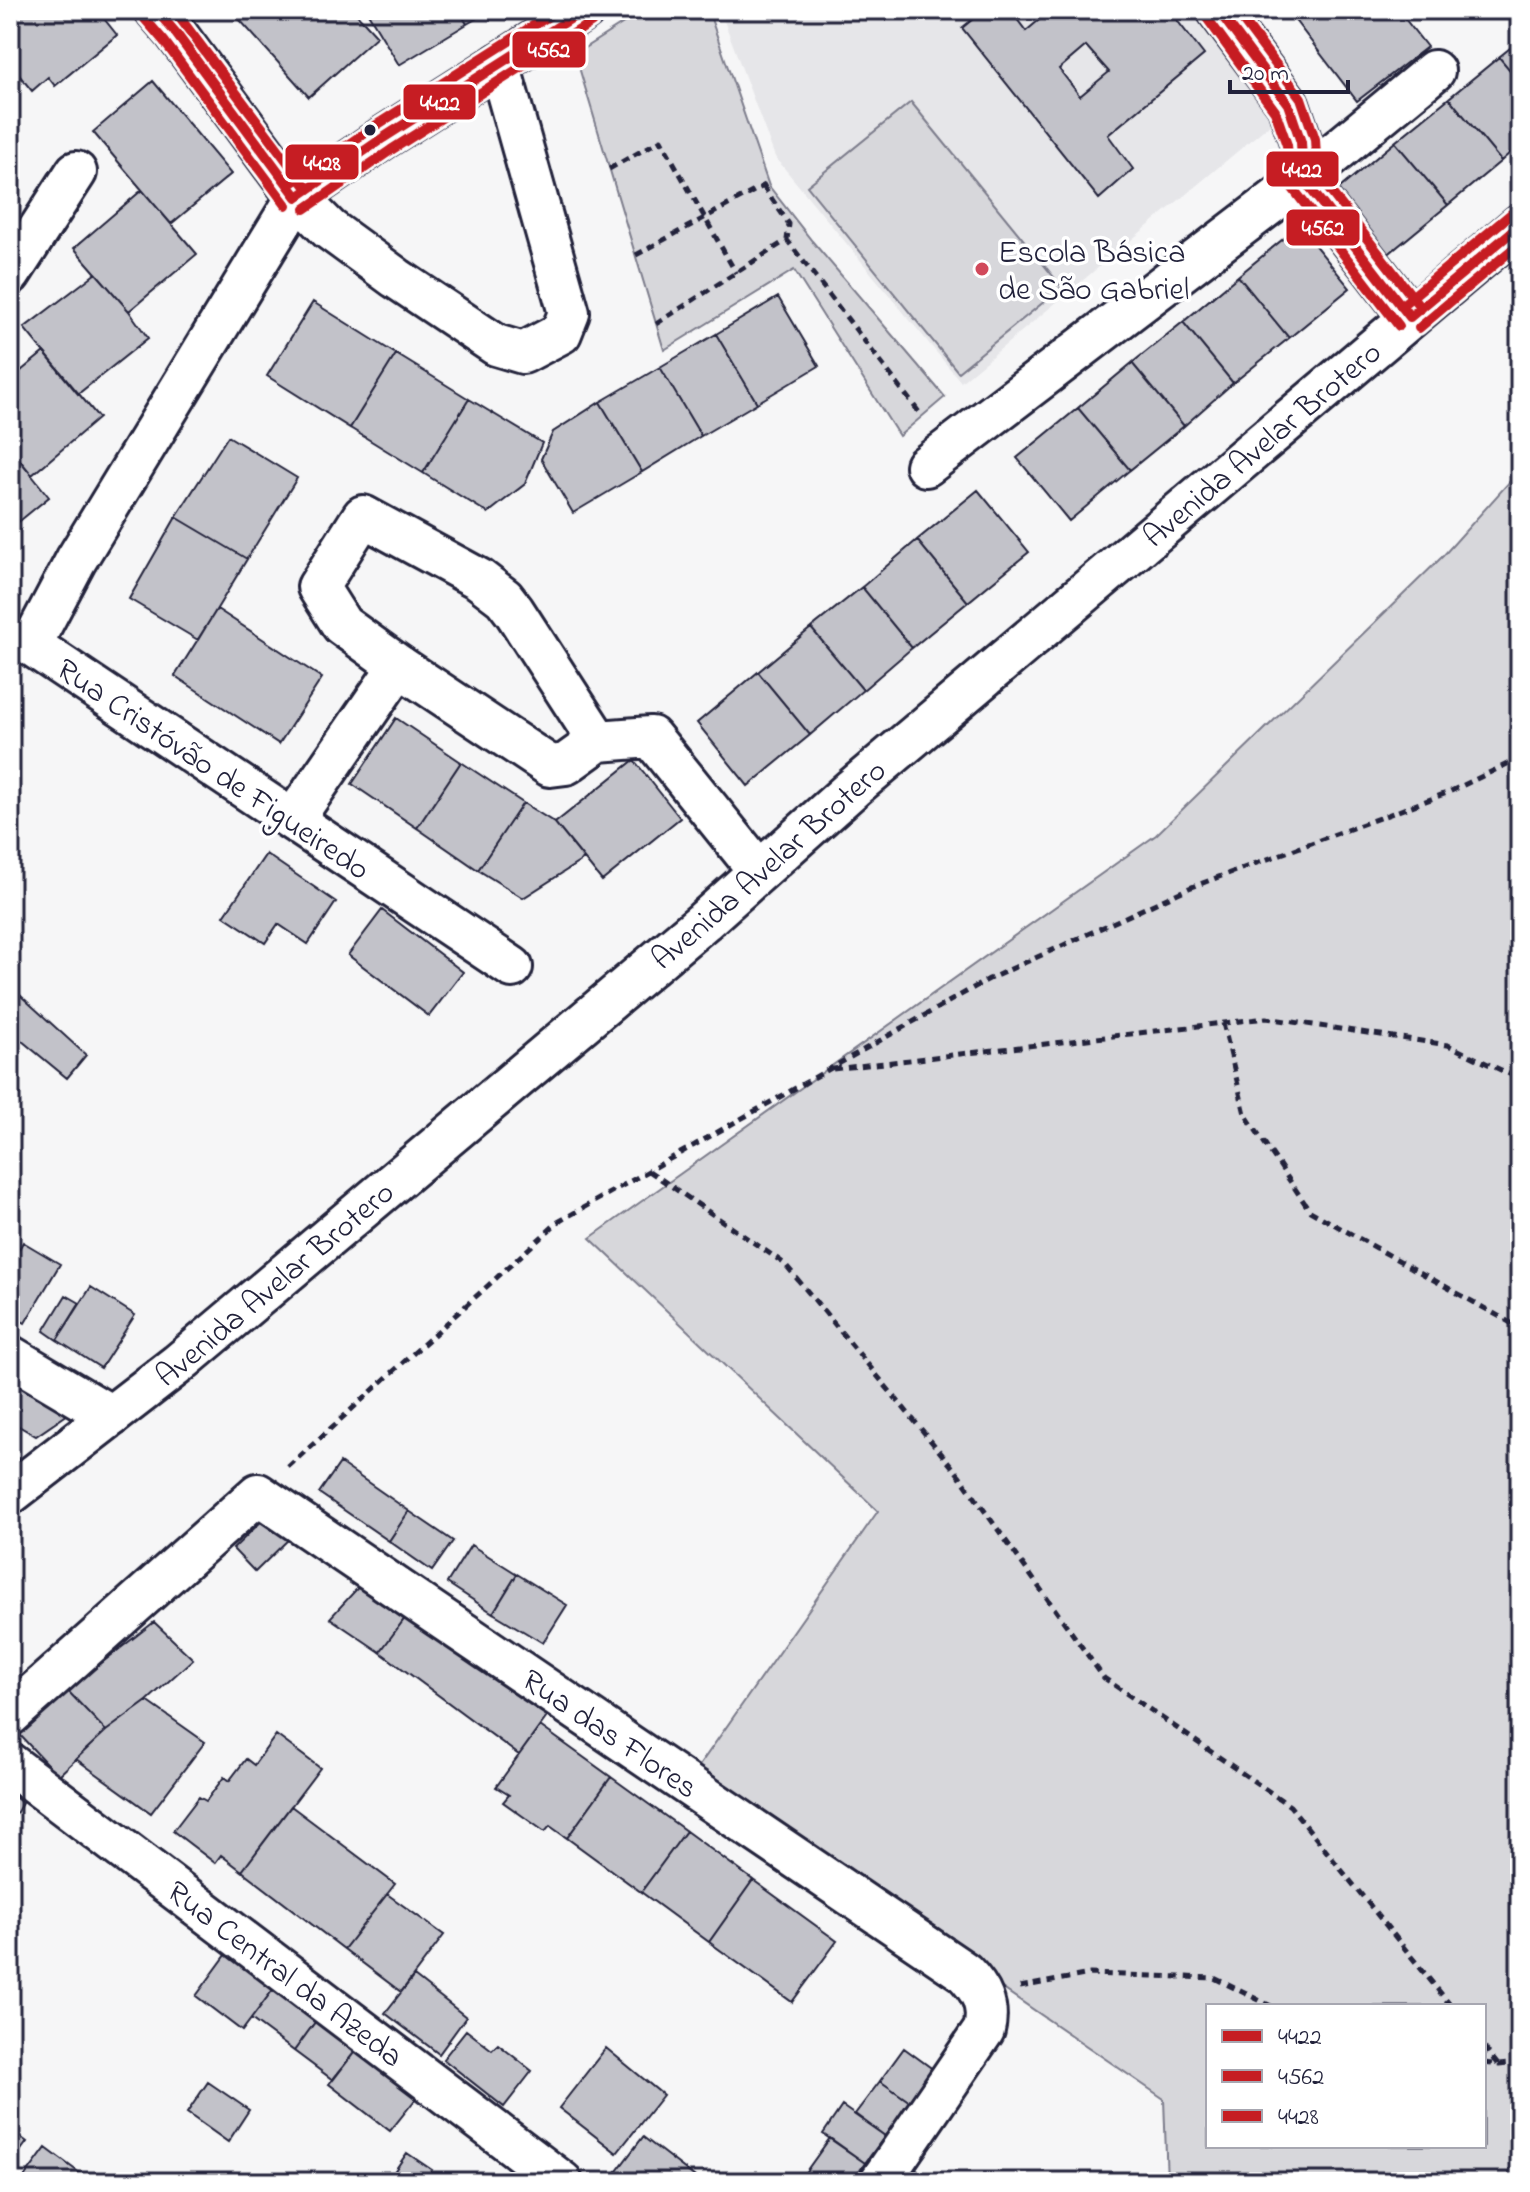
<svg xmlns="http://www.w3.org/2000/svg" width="1530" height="2192" font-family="'Indie Flower',sans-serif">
	<rect width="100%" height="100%" fill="#f6f6f7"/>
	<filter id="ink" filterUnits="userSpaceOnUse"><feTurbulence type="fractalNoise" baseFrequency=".0125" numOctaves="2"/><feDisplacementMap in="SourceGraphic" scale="16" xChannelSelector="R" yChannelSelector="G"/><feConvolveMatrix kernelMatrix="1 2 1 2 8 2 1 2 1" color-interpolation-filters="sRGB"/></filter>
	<g filter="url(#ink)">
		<path fill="#e6e6e9" d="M720 10H1198L1275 120 961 382 775 157Z"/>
		<path fill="#d7d7db" stroke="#7c7c8b" stroke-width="2" fill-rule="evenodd" d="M644 10H708L769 186 812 241 945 397 899 436 794 270 664 350 575 54Z
			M911 102 1062 287 958 372 807 186Z
			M1520 470V2182H1167L1164 2099 692 1776 878 1511 590 1238 1156 835 1443 556ZM1208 2006H1484V2146H1208Z"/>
		<path fill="#c2c2c9" stroke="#22223b" stroke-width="2" fill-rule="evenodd" d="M10 10H97L117 35 55 86 48 77 32 91 10 64Z
			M231 10H353L377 36 309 97Z
			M366 10H459L467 24 399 65Z
			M459 10H491L467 24Z
			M984 10H1010L1026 31 1051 10H1169L1204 55 1108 135 1133 169 1099 199 962 28ZM1086 46 1109 72 1080 96 1059 69Z
			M1287 10H1398L1427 47 1357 101Z
			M1520 40V82L1499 57Z
			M1499 57 1520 82V144L1501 161 1449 98Z
			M153 81 231 174 171 224 93 132Z
			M1449 98 1501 161 1448 205 1395 142Z
			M1395 142 1448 205 1386 256 1334 193Z
			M142 190 197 254 129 311 74 248Z
			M1299 226 1350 288 1289 338 1238 276Z
			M96 273 129 311 148 338 78 394 24 328Z
			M1238 276 1289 338 1233 383 1183 322Z
			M778 297 819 366 757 403 716 334Z
			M313 302 396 354 350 428 267 376Z
			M1183 322 1233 383 1184 426 1132 363Z
			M716 334 757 403 701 436 660 367Z
			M44 352 99 418 32 475 10 448V380Z
			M396 354 469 399 423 473 350 428Z
			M1132 363 1184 426 1130 470 1078 408Z
			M660 367 701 436 642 472 600 402Z
			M469 399 542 443 525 484 488 513 423 473Z
			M600 402 642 472 573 513 541 459 553 432Z
			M1078 408 1130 470 1069 521 1017 458Z
			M228 436 297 478 247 559 176 517Z
			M10 448 49 497 10 529Z
			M978 490 1029 552 968 602 917 540Z
			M176 517 247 559 198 640 129 599Z
			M917 540 968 602 912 648 862 587Z
			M862 587 912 648 863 690 811 628Z
			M217 609 322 678 279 744 175 676Z
			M811 628 863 690 810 735 758 672Z
			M758 672 810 735 748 786 697 723Z
			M396 718 461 762 417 828 352 784Z
			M634 760 680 818 602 881 555 823Z
			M461 762 523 803 478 870 417 828Z
			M523 803 555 823 584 859 523 898 478 870Z
			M266 854 336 902 308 944 278 924 265 943 224 916Z
			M382 910 463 972 429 1016 348 955Z
			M10 986 86 1055 67 1078 10 1031Z
			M23 1242 60 1264 25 1323 10 1314V1265Z
			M91 1287 135 1315 101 1368 57 1340Z
			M66 1295 80 1303 57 1340 44 1331Z
			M10 1365 71 1412 36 1436 10 1421Z
			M340 1463 409 1511 389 1541 319 1493Z
			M409 1511 453 1541 432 1571 389 1541Z
			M271 1512 295 1533 255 1572 233 1549Z
			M471 1545 517 1574 493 1613 447 1583Z
			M517 1574 567 1605 543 1643 493 1613Z
			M364 1581 411 1610 380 1652 330 1618Z
			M411 1610 549 1714 519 1755 380 1652Z
			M154 1622 193 1659 147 1701 106 1731 67 1690Z
			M67 1690 106 1731 58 1776 19 1734Z
			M147 1701 205 1742 151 1813 76 1759 106 1731Z
			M540 1726 611 1777 567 1838 550 1826 545 1832 503 1802 509 1795 496 1787Z
			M276 1735 320 1768 242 1871 221 1855 215 1863 173 1831 199 1797 206 1801 224 1777 229 1781 246 1759 254 1765Z
			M611 1777 686 1831 641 1892 567 1838Z
			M10 1793 22 1803 10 1825Z
			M291 1806 395 1884 344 1949 242 1871Z
			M686 1831 753 1880 709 1942 641 1892Z
			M753 1880 837 1941 792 2002 709 1942Z
			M387 1894 444 1935 401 1992 344 1949Z
			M229 1951 275 1987 242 2031 196 1996Z
			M414 1976 466 2017 439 2054 385 2013Z
			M275 1987 318 2018 294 2051 251 2019Z
			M318 2018 357 2049 333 2080 294 2051Z
			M466 2030 492 2050 498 2044 532 2071 504 2107 443 2059Z
			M606 2048 663 2095 617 2153 559 2108Z
			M904 2048 934 2070 910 2102 880 2081Z
			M357 2049 418 2096 390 2131 329 2084Z
			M880 2081 910 2102 885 2136 855 2114Z
			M208 2082 249 2110 228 2142 187 2113Z
			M842 2106 885 2136 865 2163 823 2134Z
			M10 2129 27 2142 10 2165Z
			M643 2137 695 2177 691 2182H614L611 2179Z
			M830 2138 865 2163 852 2182H810L802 2177Z
			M46 2148 85 2177 82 2182H21Z
			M407 2153 432 2170 426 2179 430 2182H387Z
			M911 2166 933 2182H899Z"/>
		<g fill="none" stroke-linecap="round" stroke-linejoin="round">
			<defs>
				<g id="minor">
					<path d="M156 10 175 32 297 197 329 229 396 278 496 345 523 353 561 333 569 313 499 64"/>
					<path d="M1218 10 1288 104 1301 142 1303 179 1410 317"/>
					<path d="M10 274 76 172"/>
					<path d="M926 466 1303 179 1434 71"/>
					<path d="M598 741 514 611 504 598 479 579 363 516 318 587 342 625 399 666 550 766 566 764 598 741 651 737 759 871"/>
					<path d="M293 820 399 666"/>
					<path d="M512 967 31 645 76 560 297 197 383 138 584 10"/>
					<path d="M10 1356 111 1416"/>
					<path id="s1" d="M10 1494 178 1364 704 921 853 788 1520 225"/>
					<path id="s2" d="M10 1715 258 1494 964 1972C981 1989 990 2006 984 2030L880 2182"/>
					<path id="s3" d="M10 1764 562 2182"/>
				</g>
			</defs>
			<use href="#minor" stroke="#22223b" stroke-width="46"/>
			<path stroke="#22223b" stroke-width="5" stroke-dasharray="8 6" stroke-linecap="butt" d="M609 169 661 140 736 273
				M763 186 789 224 787 240
				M636 255 767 184
				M656 324 787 240 922 416
				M1223 1023 1245 1114 1310 1211 1520 1328
				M833 1069 1266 1018 1448 1045 1520 1079
				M649 1171 785 1264 959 1475 1104 1678 1290 1806 1451 2006
				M288 1467 558 1222 989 979 1189 888 1447 793 1520 758
				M1020 1987 1090 1974 1214 1978 1271 2006
				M1484 2047 1498 2065
				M1484 2063 1499 2065 1520 2063"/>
			<use href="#minor" stroke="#fff" stroke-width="40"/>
			<defs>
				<path id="bus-1" d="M156 10 175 32 297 197
					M1218 10 1288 104 1301 142 1303 179 1410 317
					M297 197 383 138 584 10
					M1410 317 1520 225"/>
				<path id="bus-2" d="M1207 18 1275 111 1287 145 1291 186 1399 326
					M145 19 164 41 286 205
					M305 209 391 150 592 22
					M1419 328 1520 243"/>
				<path id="bus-3" d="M174 10 308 189
					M1235 10 1301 98 1315 139 1317 174 1421 308
					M289 185 375 126 558 10
					M1401 306 1511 214"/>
			</defs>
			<use href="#bus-1" stroke="#fff" stroke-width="16"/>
			<use href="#bus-2" stroke="#fff" stroke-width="16"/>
			<use href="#bus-3" stroke="#fff" stroke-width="16"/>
			<use href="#bus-1" stroke="#c61d23" stroke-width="10"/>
			<use href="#bus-2" stroke="#c61d23" stroke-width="10"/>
			<use href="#bus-3" stroke="#c61d23" stroke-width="10"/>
		</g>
	</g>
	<circle fill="#22223b" stroke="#fff" stroke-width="3" cx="370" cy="130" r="7"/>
	<circle fill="#d1495b" stroke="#fff" stroke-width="3" cx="982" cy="269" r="8"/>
	<g text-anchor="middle" stroke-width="7" stroke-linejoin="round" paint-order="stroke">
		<g font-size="32" fill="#22223b" stroke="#fff" text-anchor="start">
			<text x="998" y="262">Escola Básica<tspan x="998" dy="37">de São Gabriel</tspan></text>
		</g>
		<g font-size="32" fill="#22223b" stroke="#fff">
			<text dy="11" stroke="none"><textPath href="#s1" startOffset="1634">Avenida Avelar Brotero</textPath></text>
			<text transform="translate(214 768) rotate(34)" y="11">Rua Cristóvão de Figueiredo</text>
			<text dy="11" stroke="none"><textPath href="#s1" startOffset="986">Avenida Avelar Brotero</textPath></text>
			<text dy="11" stroke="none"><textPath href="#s1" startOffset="338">Avenida Avelar Brotero</textPath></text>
			<text dy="11" stroke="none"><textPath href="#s2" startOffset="758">Rua das Flores</textPath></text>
			<text dy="11" stroke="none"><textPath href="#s3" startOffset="346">Rua Central da Azeda</textPath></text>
		</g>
	</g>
	<g stroke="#fff" stroke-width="3">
		<rect x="511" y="30" width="76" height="39" rx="8" fill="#c61d23"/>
		<rect x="402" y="83" width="75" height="38" rx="8" fill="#c61d23"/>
		<rect x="284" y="143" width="76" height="38" rx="8" fill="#c61d23"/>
		<rect x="1265" y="150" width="75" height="38" rx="8" fill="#c61d23"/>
		<rect x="1285" y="208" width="76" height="39" rx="8" fill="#c61d23"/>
	</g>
	<g font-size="22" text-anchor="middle" font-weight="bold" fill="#fff">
		<text x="549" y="57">4562</text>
		<text x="440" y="110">4422</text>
		<text x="322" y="170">4428</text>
		<text x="1302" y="177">4422</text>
		<text x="1323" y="235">4562</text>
	</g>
	<rect width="1530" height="2192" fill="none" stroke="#fff" stroke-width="40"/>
	<rect x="20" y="20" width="1490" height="2152" fill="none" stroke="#22223b" stroke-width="3" filter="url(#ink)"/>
	<rect x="1206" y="2004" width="280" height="144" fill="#ffffff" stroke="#a7a7b1" stroke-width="2"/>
	<rect x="1222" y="2030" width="40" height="12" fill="#c61d23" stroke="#a7a7b1" stroke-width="2"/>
	<text x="1278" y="2044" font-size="24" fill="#22223b">4422</text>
	<rect x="1222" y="2070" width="40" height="12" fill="#c61d23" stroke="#a7a7b1" stroke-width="2"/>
	<text x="1278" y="2084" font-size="24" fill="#22223b">4562</text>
	<rect x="1222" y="2110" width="40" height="12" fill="#c61d23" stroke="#a7a7b1" stroke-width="2"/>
	<text x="1278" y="2124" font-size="24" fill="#22223b">4428</text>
	<path d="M1230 80v12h118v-12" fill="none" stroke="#22223b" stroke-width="4"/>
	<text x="1242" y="80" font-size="24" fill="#22223b" stroke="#ffffff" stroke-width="6" paint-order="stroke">20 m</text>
</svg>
